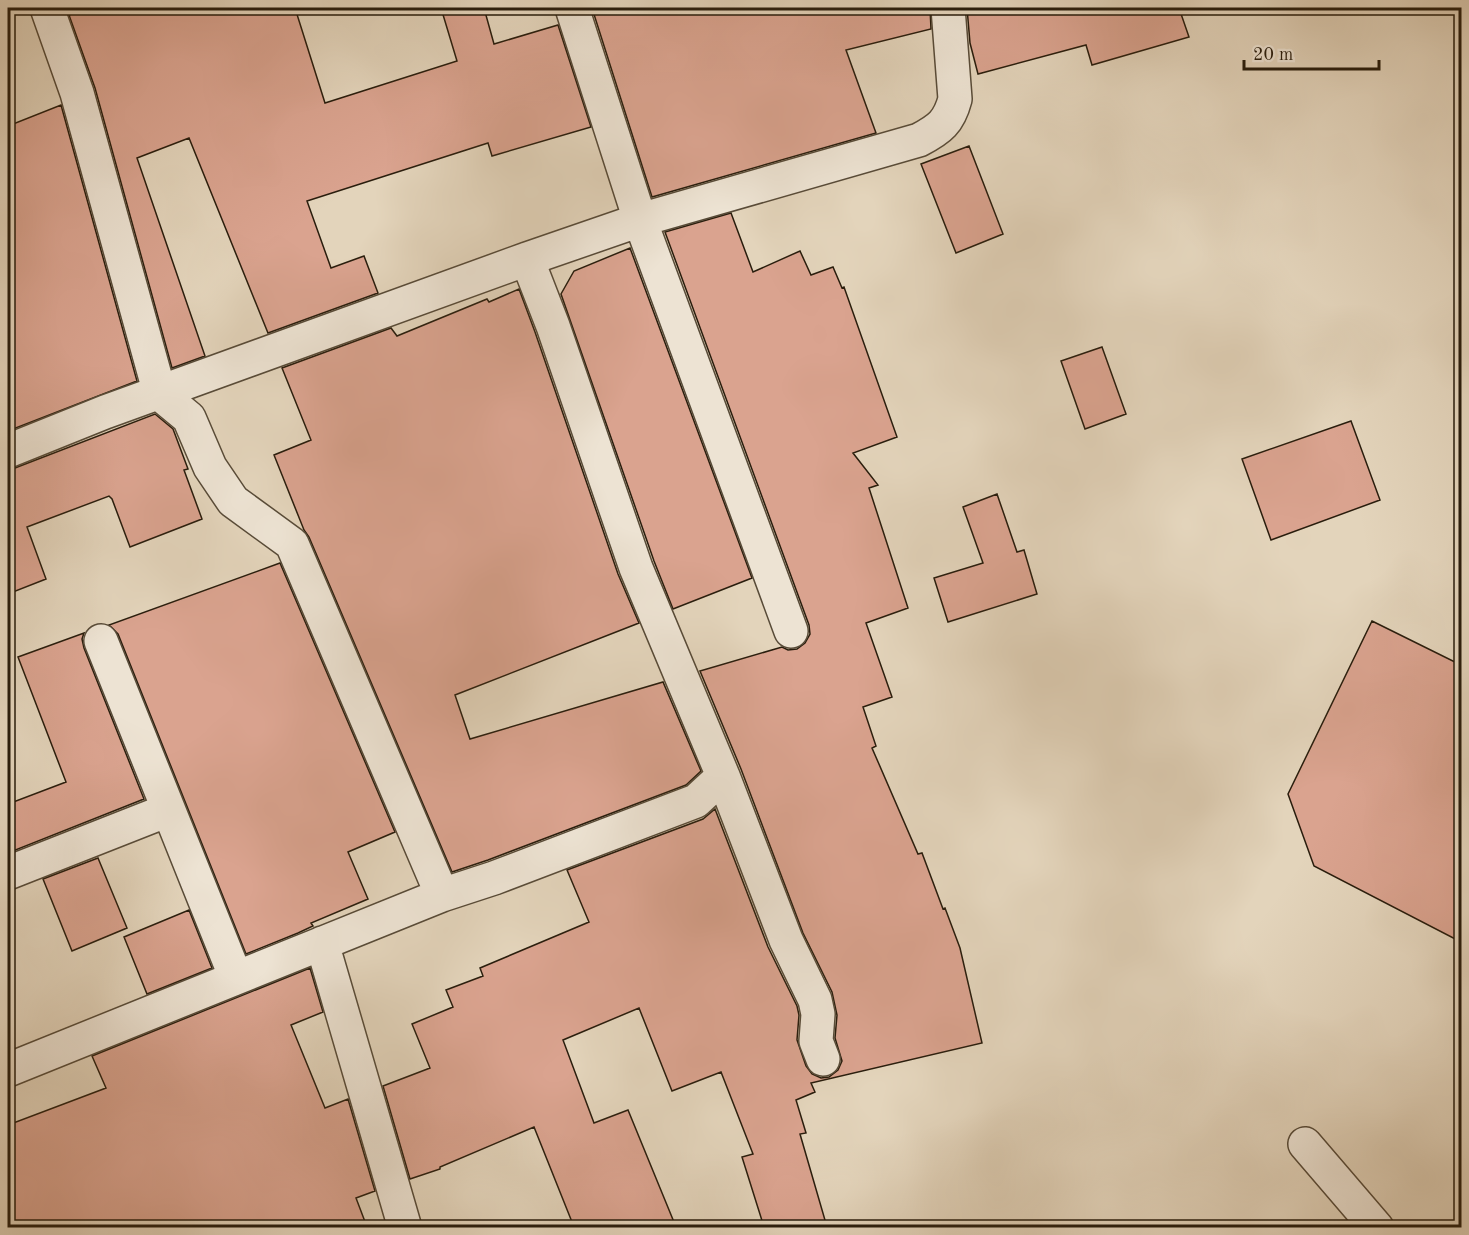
<svg xmlns="http://www.w3.org/2000/svg" width="1469" height="1235" font-family="'Old Standard TT',serif">
	<rect width="100%" height="100%" fill="#e3d4bb"/>
	<filter id="stains"><feTurbulence type="fractalNoise" baseFrequency=".00333" numOctaves="4"/><feColorMatrix values="0 0 0 0 .2 0 0 0 0 .09 0 0 0 0 .02 0 0 0 .5 -.17"/></filter>
	<radialGradient id="worn" r=".72"><stop offset=".6" stop-color="#630" stop-opacity="0"/><stop offset="1" stop-color="#630" stop-opacity=".3"/></radialGradient>
	<path fill="#daa38f" stroke="#291d0d" stroke-width="1.5" d="M91 8H295L325 103 457 61 441 8H484L494 44 558 25 591 127 492 156 488 143 307 201 331 268 364 256 378 293 268 333 189 138 137 158 205 356 172 368 95 88 69 15Z
		M592 8H930L931 29 846 50 876 133 652 197Z
		M967 8H1179L1189 37 1092 65 1086 45 978 74 970 43Z
		M61 105 137 381 8 431V126Z
		M969 146 1003 234 956 253 921 164Z
		M731 213 753 272 800 251 811 275 833 267 842 288 844 287 897 437 853 453 878 485 869 488 908 608 866 623 892 697 863 707 876 746 872 748 918 854 922 853 943 909 945 908 960 948 982 1043 811 1083 815 1092 796 1100 806 1133 800 1134 827 1227H764L742 1157 753 1154 721 1072 672 1091 639 1008 563 1040 594 1123 628 1110 676 1227H574L534 1127 440 1167V1169L410 1179 383 1086 430 1068 412 1024 453 1007 446 990 483 976 480 968 589 922 567 870 703 819 715 809 768 947 797 1006 799 1015 797 1040 806 1066 812 1074 821 1078 829 1077 838 1070 842 1061 835 1038 837 1015 832 992 803 933 741 769 700 671 782 647 788 650 797 649 805 643 810 634 809 625 665 232Z
		M630 248 752 578 673 609 654 561 561 294 574 271Z
		M519 289 535 332 618 574 639 623 455 695 470 739 663 682 701 771 686 785 488 860 452 872 309 537 304 530 274 455 311 440 282 368 391 328 397 336 487 299 489 302Z
		M1102 347 1126 414 1085 429 1061 361Z
		M155 414 173 429 188 469 184 470 202 519 130 547 112 499 109 496 27 527 46 579 8 594V469L15 468Z
		M1351 421 1380 500 1271 540 1242 459Z
		M997 494 1017 552 1024 550 1037 594 948 622 934 578 983 563 963 507Z
		M280 563 395 832 348 852 368 899 311 923 313 926 298 933 246 954 118 634 109 625Z
		M1372 621 1461 665V942L1314 866 1288 794Z
		M84 633 82 639 84 648 144 799 8 853V804L66 782 18 657Z
		M98 858 127 928 72 951 43 879Z
		M189 910 212 968 147 994 124 937Z
		M310 968 323 1012 291 1025 325 1108 348 1099 375 1191 356 1198 367 1227H8V1125L106 1088 92 1056Z"/>
	<g fill="none" stroke-linecap="round" stroke-linejoin="round">
		<defs>
			<path id="minor" d="M47 8 77 93 160 394 189 418 210 467 233 501 292 544 442 895
				M572 8 640 220 791 631
				M527 259 553 326 636 568 723 776 786 940 815 1000 818 1014 816 1041 823 1059
				M8 451 105 412 527 259 640 220 919 140C940 129 949 122 955 99L948 8
				M101 641 236 978
				M8 873 168 810
				M322 943 405 1228
				M8 1070 442 895 494 878 696 801 723 776
				M1305 1144 1377 1228"/>
		</defs>
		<use href="#minor" stroke="#584b38" stroke-width="36"/>
		<use href="#minor" stroke="#ede3d3" stroke-width="33"/>
	</g>
	<rect width="1469" height="1235" fill="none" stroke="#e3d4bb" stroke-width="30"/>
	<rect x="9" y="9" width="1451" height="1217" fill="none" stroke="#291d0d" stroke-width="3"/>
	<rect x="15" y="15" width="1439" height="1205" fill="none" stroke="#291d0d" stroke-width="1.5"/>
	<path d="M1244 60v9h135v-9" fill="none" stroke="#291d0d" stroke-width="3"/>
	<text x="1253" y="60" font-size="18" fill="#291d0d" stroke="#ede3d3" stroke-width="4.5" paint-order="stroke">20 m</text>
	<rect width="100%" height="100%" filter="url(#stains)"/>
	<rect width="100%" height="100%" fill="url(#worn)"/>
</svg>
